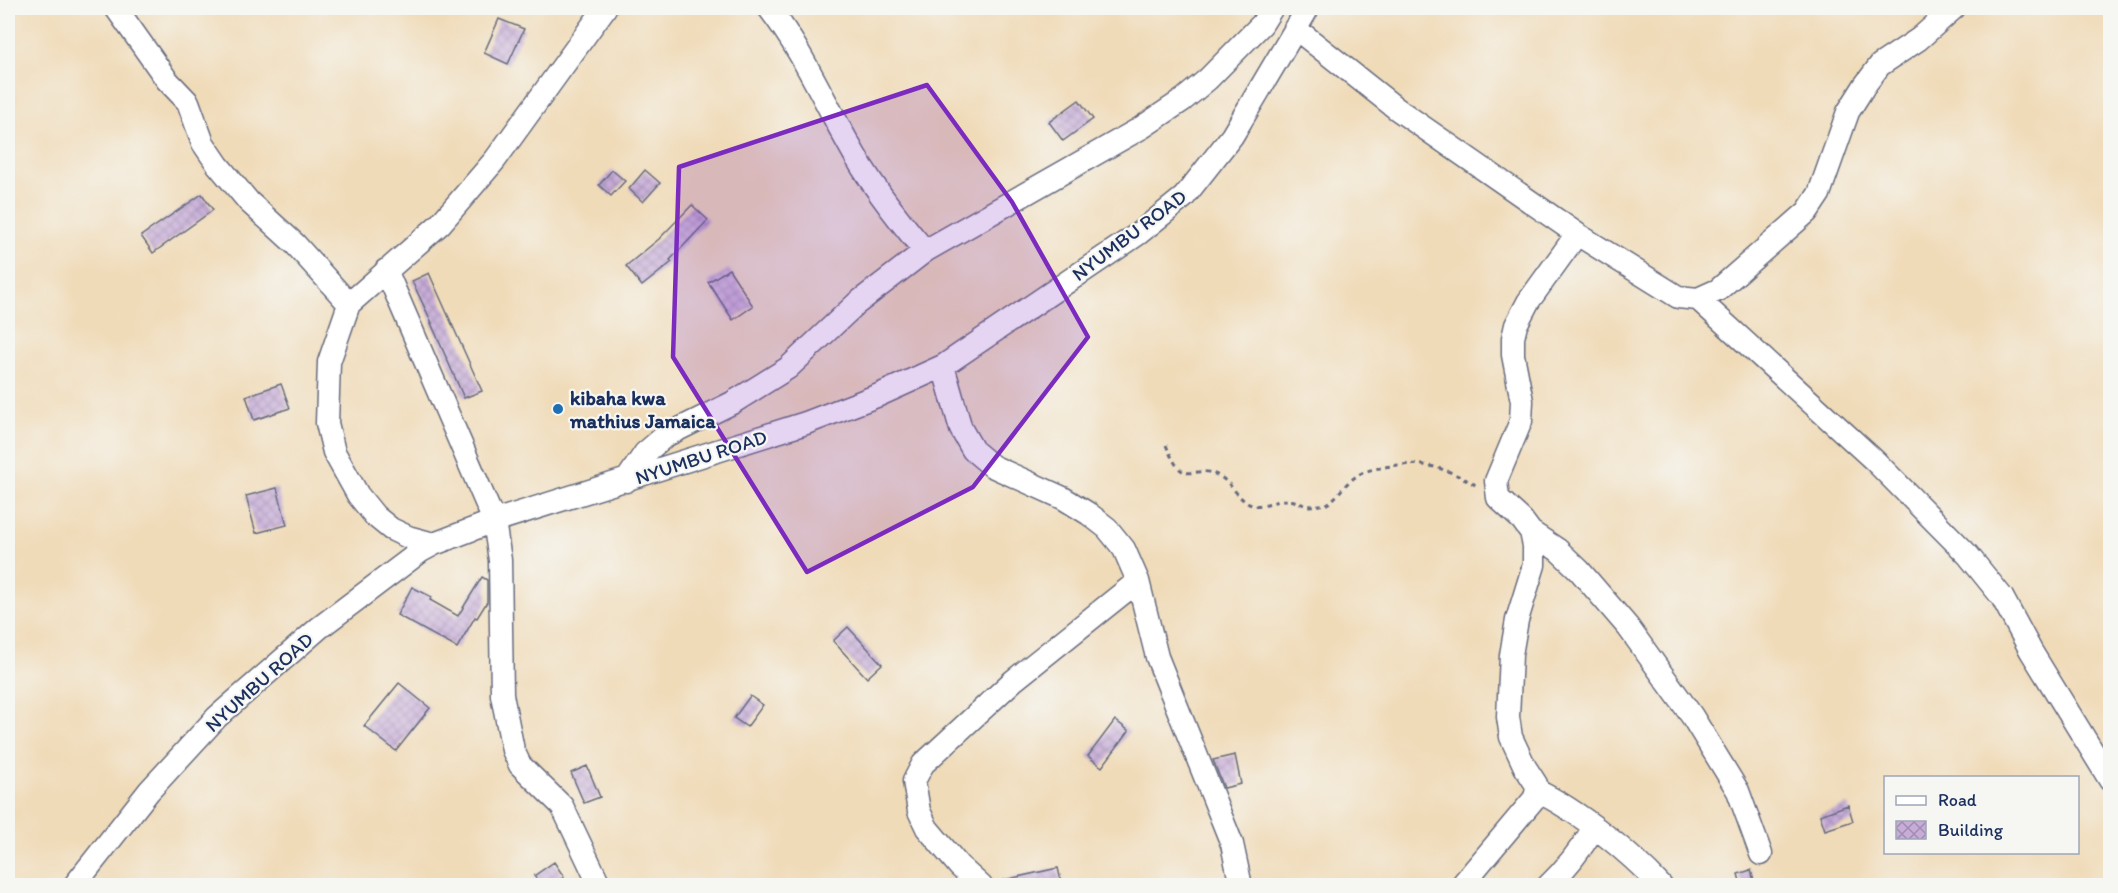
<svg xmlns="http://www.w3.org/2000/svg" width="2118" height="893" font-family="Itim,sans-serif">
	<defs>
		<pattern id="building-cross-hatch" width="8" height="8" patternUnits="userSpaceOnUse" patternTransform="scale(1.5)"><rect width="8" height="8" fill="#c7acd8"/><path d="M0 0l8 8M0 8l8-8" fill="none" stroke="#a18cb2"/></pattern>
	</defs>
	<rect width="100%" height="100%" fill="#f6f6f2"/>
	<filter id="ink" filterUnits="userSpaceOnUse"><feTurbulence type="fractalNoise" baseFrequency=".0167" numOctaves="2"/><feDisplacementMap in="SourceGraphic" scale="12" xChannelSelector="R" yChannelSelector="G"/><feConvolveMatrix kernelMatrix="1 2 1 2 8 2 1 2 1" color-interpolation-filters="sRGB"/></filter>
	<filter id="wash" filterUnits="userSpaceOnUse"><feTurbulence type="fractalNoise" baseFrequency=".008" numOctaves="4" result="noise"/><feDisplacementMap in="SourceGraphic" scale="24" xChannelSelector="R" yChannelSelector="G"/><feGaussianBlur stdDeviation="1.35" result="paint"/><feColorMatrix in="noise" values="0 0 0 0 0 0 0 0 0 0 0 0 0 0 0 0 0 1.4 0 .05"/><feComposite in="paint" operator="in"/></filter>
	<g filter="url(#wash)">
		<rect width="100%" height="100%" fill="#f0dbb9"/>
		<g id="blocks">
			<path fill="url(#building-cross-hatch)" d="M499 19 524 29 508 64 484 53Z
				M1079 100 1093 119 1063 141 1049 122Z
				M612 170 625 181 611 196 599 185Z
				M645 170 660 183 643 202 629 189Z
				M202 194 213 210 153 253 141 236Z
				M692 205 708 220 670 260 672 262 642 286 626 266 659 239Z
				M729 269 753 306 733 320 708 282Z
				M429 273 482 391 464 398 431 323H432L412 281Z
				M281 384 290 408 254 420 246 396Z
				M277 488 287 525 256 533 246 496Z
				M482 577 487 580V602L477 618 475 617 457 648 397 615 412 587 432 597 430 600 458 616Z
				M848 627 882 664 867 678 833 641Z
				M399 683 430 708 396 751 364 726Z
				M750 696 763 705 747 727 734 718Z
				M1115 720 1129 731 1102 767 1088 756Z
				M1235 755 1241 784 1224 788 1213 760Z
				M587 766 600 797 584 803 571 773Z
				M1848 805 1853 821 1825 830 1820 815Z
				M554 862 564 877 553 885H541L534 876Z
				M1058 868 1062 885H1005L1004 880Z
				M1751 870 1755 885H1741L1738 874Z"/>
		</g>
	</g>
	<g filter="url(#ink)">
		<use href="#blocks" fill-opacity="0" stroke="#666b7e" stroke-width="1.5"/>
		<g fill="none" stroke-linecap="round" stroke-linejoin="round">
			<defs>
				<path id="minor" d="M116 8 167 80 188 102 203 143 218 165 249 202 295 244 349 304
					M769 8C801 49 822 97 848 143 869 182 896 217 925 251
					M1295 28 1397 109 1577 234 1678 297 1698 299 1718 290 1807 212 1819 194 1848 112 1865 85 1880 65 1919 39 1954 8
					M386 270 494 521 500 560 502 695 513 750 520 765 562 806 600 886
					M1698 299 1875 461 1968 555 2002 597 2031 651 2110 780
					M943 366 961 429 973 450 992 466 1063 498 1089 514 1107 528 1124 549 1138 581 1157 657 1232 844 1241 886
					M626 481 645 453 665 436 732 403 788 368 856 304 925 251 1141 128 1183 100 1208 79 1262 24 1272 8
					M1531 532 1558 550 1579 570 1628 627 1692 716 1738 791 1761 854
					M434 544 408 537 391 529 375 516 358 495 334 452 327 423 329 362 349 304 440 224 495 160 605 8
					M1537 791C1579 811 1629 852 1661 886
					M74 886 149 791 217 717 319 628 421 551 434 544 494 521 806 423 879 395 943 366 1138 234 1184 197 1232 136 1308 8
					M981 886 959 866 927 828 919 811 914 781 923 764 1013 681 1138 581
					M1461 886 1534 799 1537 791 1536 784 1525 767 1511 737 1508 717 1511 655 1517 620 1534 565V546L1531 532 1522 520 1498 498 1496 481 1521 421 1522 401 1513 355V338L1516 325 1528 302 1577 234
					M1548 886C1567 868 1581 849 1594 828"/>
			</defs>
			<use href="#minor" stroke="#666b7e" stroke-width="25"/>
			<path stroke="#666b7e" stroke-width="3" stroke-dasharray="4.5 4.5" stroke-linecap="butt" d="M1166 445C1186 493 1191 461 1219 476 1231 483 1236 495 1246 502 1257 511 1274 500 1286 500 1294 499 1301 505 1308 506 1315 506 1321 505 1327 504 1338 497 1343 485 1354 478 1362 471 1374 469 1385 467 1424 460 1445 467 1479 487"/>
			<use href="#minor" stroke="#fff" stroke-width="22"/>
		</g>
	</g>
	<path fill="#7b2cbf" fill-opacity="0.2" stroke="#7b2cbf" stroke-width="4.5" stroke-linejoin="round" d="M927 85 1012 202 1088 337 973 487 807 572 673 357 679 167Z"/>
	<circle fill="#1f6fb2" stroke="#f6f6f2" stroke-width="2" cx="558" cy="409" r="6"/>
	<g text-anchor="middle" stroke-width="4.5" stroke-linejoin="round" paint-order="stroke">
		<g font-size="20" fill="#1b2f5e" stroke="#f6f6f2">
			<text transform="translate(1129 235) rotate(-37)" y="7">NYUMBU ROAD</text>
			<text transform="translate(701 457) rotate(-18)" y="7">NYUMBU ROAD</text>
			<text transform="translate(259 682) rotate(-42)" y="7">NYUMBU ROAD</text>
		</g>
		<g font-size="20" font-weight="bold" fill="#1b2f5e" stroke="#f6f6f2" text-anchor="start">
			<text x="570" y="405">kibaha kwa<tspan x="570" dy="23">mathius Jamaica</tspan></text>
		</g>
	</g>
	<rect width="2118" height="893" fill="none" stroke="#f6f6f2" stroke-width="30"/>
	<rect x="1884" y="776" width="195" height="78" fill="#f6f6f2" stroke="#9ea6b7" stroke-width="1.5"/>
	<rect x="1896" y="796" width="30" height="9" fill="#ffffff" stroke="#9ea6b7" stroke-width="1.5"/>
	<text x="1938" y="806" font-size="18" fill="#1b2f5e">Road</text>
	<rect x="1896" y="821" width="30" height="18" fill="url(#building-cross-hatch)" stroke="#9ea6b7" stroke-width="1.5"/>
	<text x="1938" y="836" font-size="18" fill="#1b2f5e">Building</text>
</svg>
